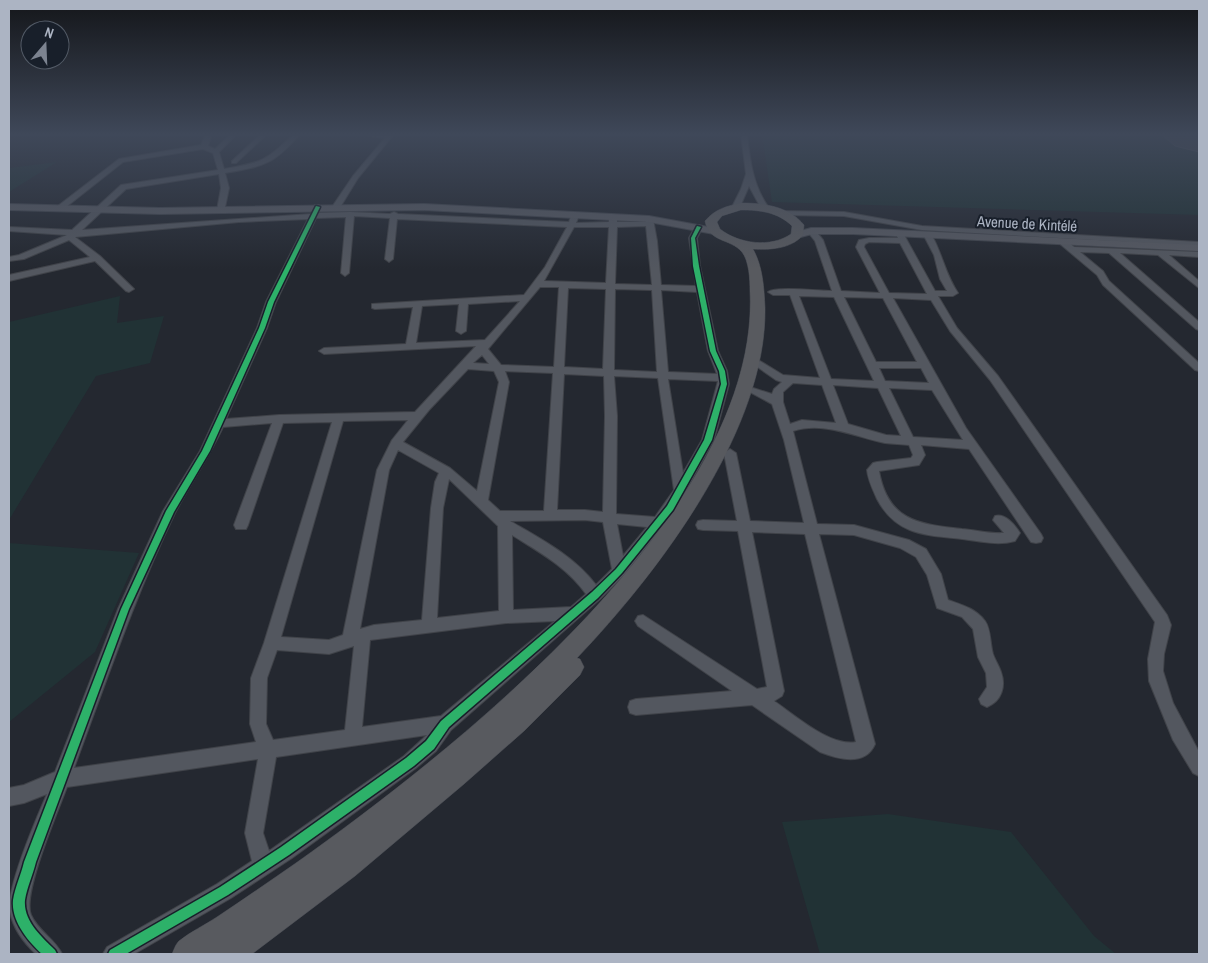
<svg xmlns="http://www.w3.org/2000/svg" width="1208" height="963" font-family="'Archivo Narrow',sans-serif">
	<rect width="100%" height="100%" fill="#242830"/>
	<path fill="#213235" d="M762 134H1199V215L772 202Z
		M57 162 9 192V168Z
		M120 296 117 323 164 316 150 363 96 376 9 520V322Z
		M9 543 139 553 95 652 9 722Z
		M888 814 1011 832 1094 936 1116 954H820L782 822Z"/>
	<path fill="#3d4048" stroke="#4b5058" d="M1161 134H1199V152L1175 146Z"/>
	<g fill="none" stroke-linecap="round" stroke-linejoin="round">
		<defs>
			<path id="minor" d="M206 134H212L208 146 215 149 231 134H237L219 152 224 169C264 162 265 161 294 134H300C273 165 264 166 225 173L229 188 224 212 217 210 221 188 219 174 126 189 82 230 311 214 315 205H318L322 207 319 213 350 212 390 214 394 212 398 214 569 222 571 216H574L578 218 576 223 609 222V217L613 215 617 217V222H646L645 219 649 217 653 219 657 241 661 285 696 286 689 238 696 225H699L703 227 697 238 700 266 718 351 727 371 729 384 714 440 675 511 624 575 600 599 451 730 436 751 416 768 292 858 231 898 134 954H103L107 947 217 884 252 861 245 833 258 759 67 787C58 811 22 894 31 915 38 931 55 939 62 954H36C24 943 13 928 10 912 5 890 37 817 47 794L24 803 9 806V788L24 785 55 772 118 609 163 511 200 451 257 328 266 302 308 219 239 222 75 237 100 256 132 287 134 289 129 292 126 291 95 261 9 281V275L90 257 69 240 24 259 9 261V257L19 255 67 235 9 231V227L72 230 121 185 218 170 213 153 203 149 123 162 61 211 54 209 119 159 201 145ZM354 216 390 218 385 259 389 262 393 259 397 219 567 227 545 267 524 295 372 304V308L375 309 413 307 406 344 324 348 319 351 324 354 476 346 415 412 279 415 226 419 267 328 276 302 316 218 346 217 341 273 345 276 349 273ZM646 226 652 285 615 284 617 227ZM574 227H609L606 283 544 281ZM540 287H559L554 367 501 365 488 349ZM568 288 606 289 603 369 564 367ZM615 289 652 290 657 372 614 370ZM661 290 697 292 708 351 717 374 668 372ZM520 301 485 340 416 343 422 306 459 304 456 331 461 334 466 331 468 304ZM482 355 489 364 473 363ZM468 369 494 371 499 382 477 491 450 468 403 442 429 410ZM505 371 553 373 544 511H500L488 500 509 382ZM564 374 604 376 605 416 603 512 585 510H557ZM614 376 658 378 674 490 655 517 616 514 617 416ZM668 379 718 381 702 440 683 473ZM408 420 392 440 377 470 343 635 329 640 281 637 343 421ZM332 422 264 643 251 678 250 724 256 742 74 768C106 682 135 596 175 513 190 484 209 457 223 427L272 423 234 525 236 529H246L248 525 283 423ZM398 450 439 473 435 482 431 508 422 620 374 625 360 629 389 470ZM449 479 498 526 499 611 437 618 443 508ZM585 520 603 522 612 569 596 585C574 556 541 539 510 521ZM617 524 647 527 623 556ZM512 535C539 552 567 567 586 594L571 607 513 610ZM555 621 441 716 362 727 370 640 506 623ZM354 646 345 730 273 740 266 724 267 678 277 650 329 654ZM427 735 404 756 269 851 263 833 276 757Z
				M261 134H267L236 163H232V161Z
				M356 134H394L358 178 339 209H333L332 207 353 176 385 138Z
				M741 134H747C750 161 753 186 769 208L768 210H762L749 186 739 209 732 207 741 189 746 174Z
				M779 211 844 212 922 226 1199 242V246L922 230 844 216 782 215 778 213Z
				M808 229H814L823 240 841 291 880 293 856 247 859 240 869 238H898L895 233 899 231 903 233 935 291H947L940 279 934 255 923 234 930 232C942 252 945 274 958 293L953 296H938L957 328 998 376 1167 615 1171 625 1164 654 1163 671 1173 703 1199 752V776L1193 773 1173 740 1149 681 1148 659 1155 622 990 380 950 331 931 300 893 298 966 428 1041 534 1043 538 1041 542 1036 543 1031 542 969 449 921 445 925 455 919 465 879 471C888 522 920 524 962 529 976 530 990 534 1004 533L993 520 995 516C1005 513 1015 525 1020 533L1015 541C997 546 980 541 962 539 925 535 896 535 877 499 873 490 868 480 867 470L873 463 877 462 911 458 913 455 909 445C901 444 893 444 885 443 855 437 824 421 793 431L817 524 854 525 909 540 926 549 941 574 948 600C962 605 975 608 985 621 991 629 990 644 993 654 995 660 999 666 1001 672 1006 686 1002 701 987 707L981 704 979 699 987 687 986 673 978 657 973 629 962 617 937 608 927 575 916 557 900 548 854 535 819 534 875 744C865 767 838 759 820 752L752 705 636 715 630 713 628 707 630 701 636 699 732 691 638 626 635 621 638 616 643 615 757 689 767 687 738 531 703 530 698 529 696 525 698 521 703 520 737 521 724 453 730 449 736 453 750 521 804 523 784 440 772 404 748 391 753 388 772 394 774 389 782 382 776 380 756 366 755 364 760 361 783 375 820 378 790 295H773L768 292C776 286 819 291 832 291L815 241 807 231ZM869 242 900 243 927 294 889 293 864 247 865 244ZM799 296 834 297 874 381 831 379ZM844 297 883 298 917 362H876ZM879 368H921L929 383 885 381ZM793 383 822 385 836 423 802 420 790 424 783 402V392ZM833 385 878 388 901 436 886 435 848 424ZM889 388 932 390 963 440 913 437ZM752 532 805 534 856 742C830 747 795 715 774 701L782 696 784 691Z
				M1059 239H1065L1074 247 1199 252V257L1169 255 1199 281V288L1158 255 1120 253 1199 322V330L1196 329 1109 253 1080 252 1103 271 1109 281 1199 363V371L1195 370 1103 285 1097 275 1059 243Z"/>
			<path id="major" d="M9 204 160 208 424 204 649 216 714 228 719 231 714 234 649 222 424 210 160 214 9 210Z
				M811 228H853L1199 245V251L853 234H812L797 238 792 235 793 233Z"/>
			<path id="highway" d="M741 203C763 203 789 206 804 225L803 235C791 249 770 250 753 249 763 267 764 288 765 308 767 430 658 573 577 658L580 659 584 667 580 675 524 731 464 784 355 876 252 954H172C174 950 175 945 179 941 190 932 205 925 217 917 244 899 270 881 296 863 458 748 761 509 750 291 750 279 749 261 742 252 730 238 709 243 705 221 715 209 727 206 741 203ZM741 210C760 210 778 212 792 226L791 234C771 248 739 244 720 229L717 222 722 216Z"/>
		</defs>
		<use href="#minor" stroke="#404349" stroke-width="2"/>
		<use href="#major" stroke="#41454d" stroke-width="2"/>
		<use href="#highway" stroke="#40444c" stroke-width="1"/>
		<use href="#minor" fill="#53575f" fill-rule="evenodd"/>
		<use href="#major" fill="#565961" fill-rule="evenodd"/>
		<use href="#highway" fill="#585a5f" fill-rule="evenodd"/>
		<defs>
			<path id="cycleway" d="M316 206 320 207 274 302 265 328 210 451 174 512 129 609 36 862C33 875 27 887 25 900 23 921 42 937 55 950L57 954H42C28 941 11 921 13 900 15 887 21 875 24 862L121 609 166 511 202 451 259 328 268 302Z
				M697 226 701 227 695 238 699 266 716 351 725 371 727 384 712 440 673 510 622 573 598 598 449 727 434 749 414 766 289 855 228 895 126 954H108L110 950 220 887 281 847 406 758 426 741 441 721 592 592 616 569 667 506 704 440 721 384 719 371 710 351 693 266 691 238Z"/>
		</defs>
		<use href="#cycleway" stroke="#181f2a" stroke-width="3"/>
		<use href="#cycleway" fill="#2db169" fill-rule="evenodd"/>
	</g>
	<linearGradient id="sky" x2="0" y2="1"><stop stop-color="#14161a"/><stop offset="0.5" stop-color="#3f4859"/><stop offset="1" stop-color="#3f4859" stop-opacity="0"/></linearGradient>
	<rect width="1208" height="269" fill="url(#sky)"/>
	<g text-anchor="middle" stroke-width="4" stroke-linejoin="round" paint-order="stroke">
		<g font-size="15" fill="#acb4c3" stroke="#181f2a">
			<text transform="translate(1027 224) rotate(3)" y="5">Avenue de Kintélé</text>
		</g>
	</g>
	<rect width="1208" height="963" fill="none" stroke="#acb4c3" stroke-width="20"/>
	<g transform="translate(45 45) rotate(19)"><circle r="24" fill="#181f2a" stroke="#535b67"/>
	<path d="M0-4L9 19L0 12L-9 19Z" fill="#7c8390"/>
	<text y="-8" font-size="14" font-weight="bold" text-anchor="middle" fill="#acb4c3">N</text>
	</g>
</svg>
